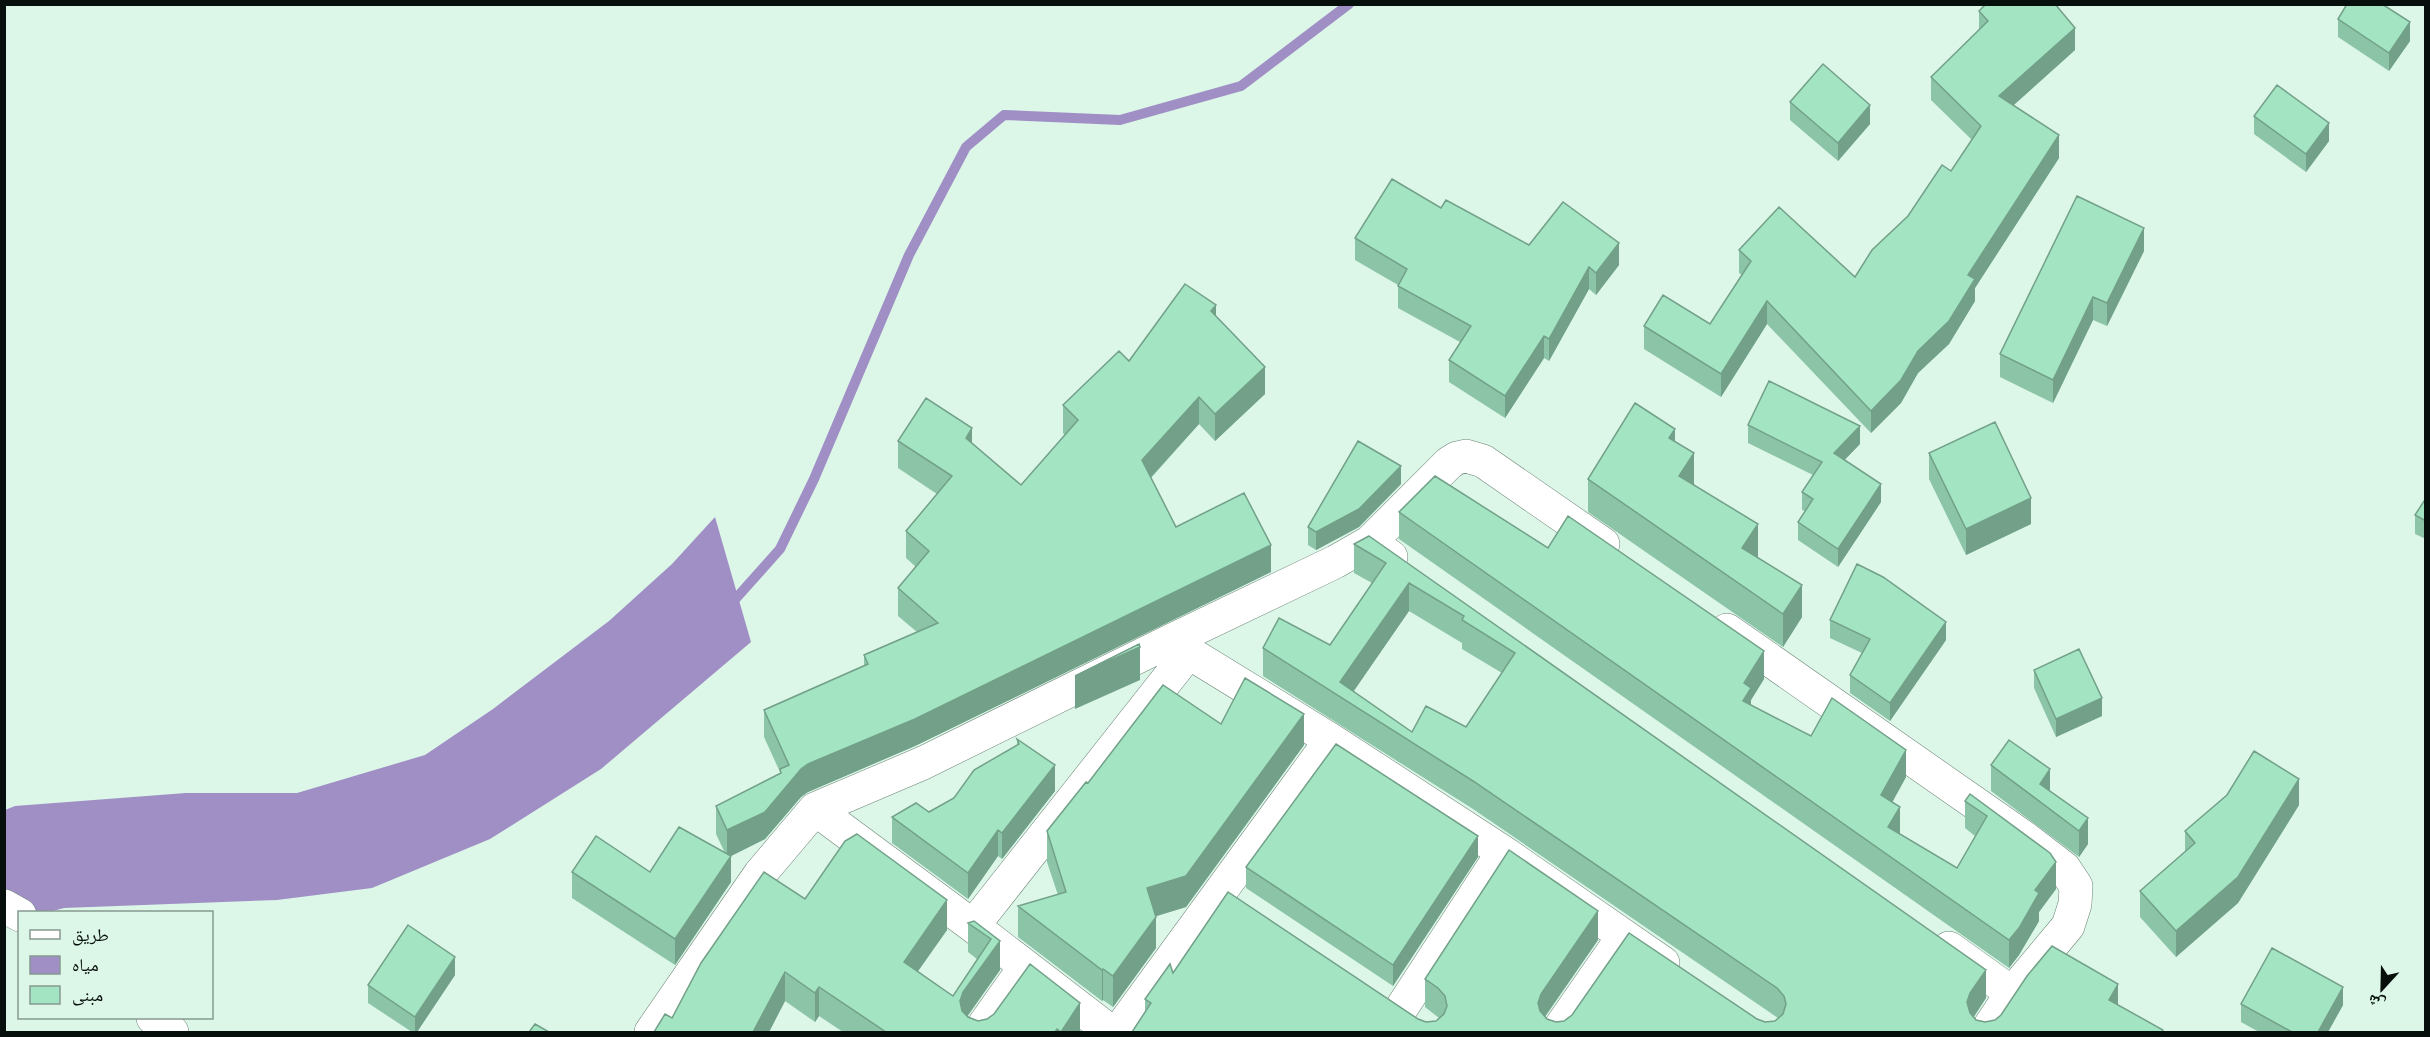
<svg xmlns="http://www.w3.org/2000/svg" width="2430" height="1037" font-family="Roboto,'Noto Naskh Arabic',sans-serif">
	<rect width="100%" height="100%" fill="#dcf6e8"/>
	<path fill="#9f8fc5" d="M715 517 751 642 601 769 490 839 372 888 277 900 64 908 49 912H20L5 925V810L15 806 186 793H297L425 755 493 709 609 621 672 564Z"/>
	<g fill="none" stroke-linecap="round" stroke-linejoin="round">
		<path stroke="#9f8fc5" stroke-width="10" d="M730 605 780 549 814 479 909 255 966 147 1004 115 1120 120 1241 86 1349 4"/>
		<defs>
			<path id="minor" d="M1370 542 1449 463 1457 458 1466 456 1483 461 1603 544
				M1727 630 2025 838 2064 868 2076 886 2075 904 2068 926 2012 993 1986 1032
				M1170 641 1331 740 1503 852 1663 963
				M815 809 973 926 1111 1032
				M4 906 20 915
				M973 926 1189 652
				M1949 948 2012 993
				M1399 1012 1503 852
				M153 1018 172 1032
				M651 1032 760 874 815 809 923 763 1170 641 1335 562 1370 542 1391 557
				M979 1032 1025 967
				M1118 1032 1331 740
				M1557 1032 1623 937"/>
		</defs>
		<use href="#minor" stroke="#6c8477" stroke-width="34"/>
		<use href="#minor" stroke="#fff" stroke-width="33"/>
	</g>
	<path fill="#8cc4a8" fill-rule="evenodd" d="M1979 11 2075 50 2014 105 2059 158 1975 288V301L1949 344 1918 373 1901 403 1871 433 1767 324 1721 397 1644 349V326L1710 324 1742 275 1739 273V250L1855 277 1908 216 1951 171 1972 140 1931 100V77L1979 30Z
		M2338 19 2410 41 2389 71 2338 37Z
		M1790 102 1870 124 1838 161 1790 120Z
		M2254 116 2329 141 2306 172 2254 134Z
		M1441 208 1529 245 1619 265 1596 295 1589 289 1549 361 1544 358 1505 418 1449 382V360L1460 342 1398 308V285L1355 260V238Z
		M2144 251 2107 326 2093 320 2053 403 2000 377V354Z
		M1216 316 1265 394 1215 441 1199 424 1151 478 1176 527 1271 572 915 746 808 792 801 797 765 839 731 856V882L675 965 572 898V872H650L725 853 716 834V806L780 774V772L764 737V710L864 666V655L917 632 898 616V588L916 567 906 558V531L937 494 898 468V441L972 444 1021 485 1065 435 1063 433V405L1129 361Z
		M1748 425 1860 444 1844 460 1881 502 1838 567 1798 540V522L1805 511 1802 510V492L1813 475 1748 443Z
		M1675 441 1694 484 1758 556 1757 557 1802 617 1783 647 1588 512V479Z
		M1929 453 2031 524 1966 555 1929 479Z
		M1401 484 1359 527 1316 550 1308 545V527Z
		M2426 498V539L2415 534V515Z
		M1399 512 1548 548 1764 679 1751 700V705L1811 736 1906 777 1892 802 1900 834 1957 868 1975 836 1965 828V801L2050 853 2056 889 2039 912V921L2019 955 2009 968 1399 539Z
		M1369 536 1986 998 1974 1017 1976 1020 1985 1022 2118 1005 2163 1032H1132L1145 1013V999L1173 973 1418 1019 1426 1022 1436 1021 1439 1018 1425 1007V979L1598 940 1545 1017 1547 1019 1556 1022 1757 1019 1765 1022 1775 1021 1778 1018 1473 809 1263 676V648L1330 645 1372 583 1354 573V544ZM1409 611 1462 643V649L1502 673 1466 727 1412 732 1353 691Z
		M1830 620 1946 640 1890 721 1850 693V675L1862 653 1830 638Z
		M2034 670 2102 716 2056 737 2034 688Z
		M1221 724 1304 745 1186 907 1156 916V948L1113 1007 1103 1000 1102 1001 1018 937V906L1058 895 1047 862V831Z
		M1017 739 1055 791 1002 859 998 856 968 899 892 843V817L929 812 954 798 1017 745Z
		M1991 765 2050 791 2088 844 2079 857 1991 791Z
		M2299 805 2238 903 2176 957 2140 917V891L2185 852V831Z
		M1478 857 1393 986 1246 888V867Z
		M805 899 947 930 918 971 953 996 977 959 968 952V923L1000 941V970L967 1017H968L978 1021 1080 1032H843L819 1016 815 1022 785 1001 769 1032H654L672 1018Z
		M455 975 417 1032H412L368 1003V985Z
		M2241 1004 2343 1005 2328 1032H2259L2241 1022Z"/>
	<path fill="#72a088" d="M2410 22V41L2389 71V53Z
		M2075 28V50L1999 118V96Z
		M1870 105V124L1838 161V143Z
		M2329 123V141L2306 172V154Z
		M2059 135V158L1975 288V301L1949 344 1918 373 1901 403 1871 433V411L1918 351Z
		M2144 228V251L2107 326V303Z
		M1619 243V265L1596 295V273Z
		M1589 267V289L1549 361V339Z
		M2093 297V320L2053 403V380Z
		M1767 301V324L1721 397V374Z
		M1216 305V333L1211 311Z
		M1544 336V358L1505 418V396Z
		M1265 367V394L1215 441V414Z
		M1199 397V424L1142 487V460Z
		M1860 426V444L1834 471V453Z
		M972 428V456L966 438Z
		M1675 429V461L1669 438Z
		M1694 453V485L1679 476Z
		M1401 466V484L1359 527 1316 550V532Z
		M1881 484V502L1838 567V549Z
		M2031 498V524L1966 555V529Z
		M1758 524V556L1742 581V548Z
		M1271 545V572L915 746 808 792 801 797 765 839 727 858V830L808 764Z
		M1409 583V611L1347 701 1340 682Z
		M1802 585V617L1783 647V614Z
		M1946 622V640L1890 721V703Z
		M1140 647V680L1075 709V676Z
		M1764 651V679L1751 700V715L1743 701 1744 683Z
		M2102 698V716L2056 737V719Z
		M1304 714V745L1186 907 1147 919V888Z
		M1906 750V777L1881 823V795Z
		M1055 765V791L1002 859V833Z
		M2050 769V795L2040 784Z
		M2299 779V805L2238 903 2176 957V931Z
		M1900 807V834L1888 827Z
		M2088 818V844L2079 857V831Z
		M998 830V856L968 899V873Z
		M1478 836V857L1393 986V965Z
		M731 856V882L675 965V939Z
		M2056 862V889L2039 912V921L2019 955 2009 968V940L2035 890Z
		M947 900V930L904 991V962Z
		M1598 911V940L1541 1022 1538 1003 1541 994Z
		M1156 917V948L1113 1007V976Z
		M1000 941V970L963 1022 960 1001 963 992Z
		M455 957V975L417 1032H415V1017Z
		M1103 969V1000L1102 1001V970Z
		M1986 970V998L1970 1022 1967 1002 1970 993Z
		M785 972V1001L769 1032H753Z
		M2118 984V1012L2109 1000Z
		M819 987V1016L815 1022V993Z
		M2343 987V1005L2328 1032H2318Z
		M1080 1003V1032H1061Z"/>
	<path fill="#a3e4c3" stroke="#72a088" stroke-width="1.5" fill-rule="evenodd" d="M1986 4H2055L2075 28 1999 96 2059 135 1968 275 1975 279 1949 321 1918 351 1901 380 1871 411 1767 301 1721 374 1644 326 1663 295 1710 324 1751 261 1739 250 1779 207 1855 277 1872 250 1908 216 1942 165 1951 171 1981 126 1931 77 1988 21 1979 11Z
		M2347 4H2382L2410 22 2389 53 2338 19Z
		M1823 64 1870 105 1838 143 1790 102Z
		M2277 85 2329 123 2306 154 2254 116Z
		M1392 179 1441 208 1446 200 1529 245 1563 202 1619 243 1596 273 1589 267 1549 339 1544 336 1505 396 1449 360 1471 326 1398 286 1407 269 1355 238Z
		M2077 196 2144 228 2107 303 2093 297 2053 380 2000 354Z
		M1185 284 1216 305 1211 311 1265 367 1215 414 1199 397 1142 460 1176 527 1244 493 1271 545 915 719 808 764 801 769 765 812 727 830 716 806 781 773 780 769 789 765 764 710 868 664 864 655 938 623 898 588 929 551 906 531 952 476 898 441 926 398 972 428 966 438 1021 485 1078 420 1063 405 1119 351 1129 361Z
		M1769 381 1860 426 1834 453 1881 484 1838 549 1798 522 1813 499 1802 492 1822 462 1748 425Z
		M1635 403 1675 429 1669 438 1694 453 1679 476 1758 524 1742 548 1802 585 1783 614 1588 479Z
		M1995 422 2031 498 1966 529 1929 453Z
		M1358 441 1401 466 1359 509 1316 532 1308 527Z
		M1435 476 1548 548 1568 516 1764 651 1744 683 1751 688 1743 701 1811 736 1832 698 1906 750 1881 795 1900 807 1888 827 1957 868 1987 816 1965 801 1970 794 2050 853 2056 862 2035 890 2039 893 2019 928 2009 940 1399 512Z
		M2426 498V521L2415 515Z
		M1369 536 1986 970 1970 993 1967 1002 1970 1013 1976 1020 1985 1022 1995 1020 2001 1015 2027 976 2052 946 2118 984 2109 1000 2163 1030 2162 1032H1132L1151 1003 1145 999 1170 964 1173 973 1228 892 1418 1019 1426 1022 1436 1021 1444 1014 1447 1006 1445 996 1438 988 1425 979 1509 850 1598 911 1541 994 1538 1003 1540 1011 1547 1019 1556 1022 1564 1021 1572 1015 1629 933 1757 1019 1765 1022 1775 1021 1783 1014 1786 1004 1784 996 1777 988 1473 781 1263 648 1279 618 1330 645 1386 563 1354 544ZM1409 583 1464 616 1462 620 1515 653 1466 727 1426 706 1412 732 1340 682Z
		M1857 564 1883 577 1946 622 1890 703 1850 675 1870 639 1830 620Z
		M1139 644 1140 647 1075 676Z
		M2079 649 2102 698 2056 719 2034 670Z
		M1245 678 1304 714 1186 876 1147 888 1156 917 1113 976 1103 969 1102 970 1018 906 1066 892 1047 831 1086 782 1088 783 1163 685 1221 724Z
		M1017 739 1055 765 1002 833 998 830 968 873 892 817 916 803 929 812 954 798 974 770 1019 744Z
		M2009 740 2050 769 2040 784 2088 818 2079 831 1991 765Z
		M1336 744 1478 836 1393 965 1246 867Z
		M2254 751 2299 779 2238 877 2176 931 2140 891 2195 843 2185 831 2227 795Z
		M679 827 731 856 675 939 572 872 596 836 650 872Z
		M857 834 947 900 904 962 953 996 991 939 968 923 974 921 1000 941 963 992 960 1001 962 1011 968 1017 978 1021 987 1019 994 1014 1030 964 1080 1003 1061 1032 1057 1029 1055 1032H886L819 987 815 993 785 972 753 1032H654L665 1014 672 1018 701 963 764 872 805 899 845 841Z
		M408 925 455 957 415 1017 368 985Z
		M2272 948 2343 987 2318 1032H2292L2241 1004Z
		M535 1024 549 1032H529Z"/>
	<rect width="2430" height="1037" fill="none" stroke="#060f0b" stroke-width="12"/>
	<rect x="18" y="911" width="195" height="108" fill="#dcf6e8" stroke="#869a90" stroke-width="1.5"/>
	<rect x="30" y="930" width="30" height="9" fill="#ffffff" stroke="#869a90" stroke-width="1.5"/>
	<text x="72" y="941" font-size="18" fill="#060f0b">طريق</text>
	<rect x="30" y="956" width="30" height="18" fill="#9f8fc5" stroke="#869a90" stroke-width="1.5"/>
	<text x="72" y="971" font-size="18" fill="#060f0b">مياه</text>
	<rect x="30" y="986" width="30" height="18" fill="#a3e4c3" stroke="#869a90" stroke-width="1.5"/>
	<text x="72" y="1001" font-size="18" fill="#060f0b">مبنى</text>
	<g transform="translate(2382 989) rotate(202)" stroke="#dcf6e8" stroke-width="4.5" paint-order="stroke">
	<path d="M0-4.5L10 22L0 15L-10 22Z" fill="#060f0b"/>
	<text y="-9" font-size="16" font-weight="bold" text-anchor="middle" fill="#060f0b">ش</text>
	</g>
</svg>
